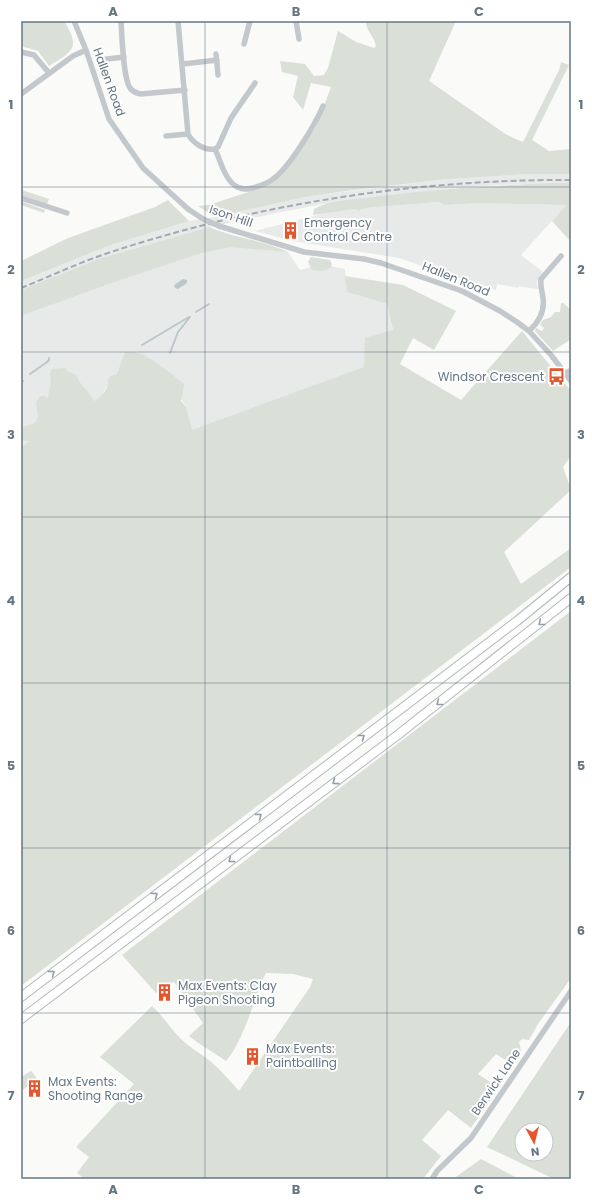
<svg xmlns="http://www.w3.org/2000/svg" width="592" height="1200" font-family="Poppins,sans-serif">
	<rect width="100%" height="100%" fill="#fafaf8"/>
	<path fill="#e8e9e9" d="M530 174H571V183L496 185 437 190 323 204 277 213 209 227 116 254 21 290V281L108 246 189 221 215 217 310 196 448 179Z
		M438 202 445 205 478 203 566 205 521 255 543 272 539 277 537 282 538 289 523 287 519 286 518 288 497 284 496 290 462 278 457 283 434 270 399 258 293 241 255 231 325 213 355 209 359 211 366 208Z
		M231 246 288 252 300 270 321 264 345 269 347 292 387 304 393 331 365 367 191 431 186 407 162 367 137 353 117 374 110 376 108 384 101 397 67 417 21 448V316L112 283 202 253Z"/>
	<path fill="#dadfd7" fill-rule="evenodd" d="M21 21H64C81 48 73 51 49 66L38 51 21 46Z
		M366 21H456L429 81 507 135 523 142 559 70 561 62 569 65 532 140 549 151 571 149V174H530L448 179 362 189 310 196 215 217 198 206 208 205 255 190 280 175 316 127 331 87 311 83 303 110 293 97 298 76 282 72 280 61 305 64 314 76 324 75 328 68 338 31 356 42 374 48 376 46C374 36 366 31 366 21Z
		M554 183H571V242L552 221 566 205 478 203 445 205 438 202 366 208 359 211 355 209 313 215 314 209C330 200 350 200 367 198 429 189 492 186 554 183Z
		M22 190 49 199 47 204 23 196 21 194Z
		M168 200 189 221 108 246 21 281V261L68 238 155 207Z
		M21 201 45 210 44 213 21 205Z
		M209 227C234 238 263 240 288 252L230 247 202 253 112 283 21 316V290L102 258Z
		M311 257 330 260 332 264C328 273 321 271 312 270L308 262Z
		M345 276 403 285 456 311 434 350 413 338 400 364 461 400 522 331 566 385 571 391V456L563 467 571 490 504 552 521 584 571 548V567L21 986V448L30 441 21 440V432H23V427L35 423 38 417 36 402 40 396H44L48 398C49 388 52 384 50 373L52 369 66 368 67 371 76 375 81 384 88 392 94 401C102 396 109 389 108 379L110 376 117 374 125 352C129 352 134 352 138 353 155 359 170 373 184 384L181 401 186 407 192 430 364 367 365 338 393 330 387 304 347 292Z
		M561 303H563L569 308 571 307V339L553 351 535 331 536 328 542 331 544 328 540 325 543 320 551 317 555 312H560Z
		M571 611V978L538 1024 529 1040 522 1039 519 1042 521 1051 513 1065 496 1054 478 1074 499 1088 471 1128 448 1110 422 1140 441 1156 423 1179H85L77 1173 89 1157 76 1147 134 1084 100 1057 152 1006C163 1016 170 1028 180 1038 189 1047 200 1053 210 1061 221 1070 230 1081 239 1091L310 987 313 979 293 974 266 973 262 981C253 1004 242 1043 226 1061 213 1052 200 1045 189 1036L203 1023 174 982 156 993 122 955Z
		M571 1022V1179H554L487 1147ZM522 1130H546V1154H522Z
		M31 1071 37 1078 23 1090 21 1087V1077Z
		M481 1159 519 1179H453Z"/>
	<path fill="#bbc7cb" d="M183 279 187 280V283L178 289 175 288 174 285Z"/>
	<g fill="none" stroke-linecap="round" stroke-linejoin="round">
		<path stroke="#bbc7cb" stroke-width="2" d="M196 312 209 304
			M142 345 189 317
			M170 353 178 332 190 317
			M30 374 47 362 49 360V358
			M21 382 23 381"/>
		<defs>
			<path id="highway" d="M21 997 517 621 571 577
				M21 1019 399 734 571 598"/>
		</defs>
		<use href="#highway" stroke="#b4b9bd" stroke-width="10"/>
		<path stroke="#c3c8cc" stroke-width="5.5" d="M74 21 86 50 109 119 143 168 188 209
			M121 21C122 35 123 78 130 88 133 92 136 93 141 94L185 90
			M178 21 188 134C193 143 204 151 215 149
			M296 21 299 39
			M244 44 250 21
			M21 52 34 55 49 73
			M216 54 218 75
			M99 60 124 57
			M106 60 107 68
			M183 64 217 60
			M21 94 73 56 86 50
			M166 136 188 134
			M215 149C220 159 223 174 231 182 237 189 245 190 253 188 260 186 267 184 273 179 289 168 315 125 323 106
			M215 149 218 147 231 118 255 83
			M21 198 67 213
			M219 226 304 252 364 259 381 263 462 291 500 311 517 322 529 331 551 355 571 381
			M529 331C539 322 545 312 543 298 542 291 540 285 541 279L561 256
			M565 374 571 370
			M432 1179 437 1171 471 1138 571 991"/>
		<use href="#highway" stroke="#fff" stroke-width="8"/>
		<path stroke="#a2aab0" stroke-width="2" stroke-dasharray="6 3" stroke-linecap="butt" d="M21 288C51 276 80 262 111 252 257 204 417 179 571 180"/>
		<path stroke="#c3c8cc" stroke-width="5.5" d="M188 209 203 219 219 226"/>
	</g>
	<defs><path id="oneway-chevron" d="M-2-3.5L2.5 0L-2 3.5" fill="none" stroke-width="1.6" stroke-linecap="round" stroke-linejoin="round"/></defs>
	<g stroke="#939fa8">
		<use href="#oneway-chevron" transform="translate(541 623) rotate(141)"/>
		<use href="#oneway-chevron" transform="translate(439 703) rotate(142)"/>
		<use href="#oneway-chevron" transform="translate(362 737) rotate(-37)"/>
		<use href="#oneway-chevron" transform="translate(335 782) rotate(143)"/>
		<use href="#oneway-chevron" transform="translate(259 816) rotate(-37)"/>
		<use href="#oneway-chevron" transform="translate(231 860) rotate(143)"/>
		<use href="#oneway-chevron" transform="translate(155 895) rotate(-37)"/>
		<use href="#oneway-chevron" transform="translate(52 973) rotate(-37)"/>
	</g>
	<path fill="none" stroke="#657683" stroke-width="1" stroke-opacity="0.55" d="M205 21V1179M387 21V1179M21 187H571M21 352H571M21 517H571M21 683H571M21 848H571M21 1013H571"/>
	<defs>
		<symbol id="building-bare" viewBox="-9 -9 18 18"><path d="M-4-6H4V6H1V3H-1V6H-4ZM-2.5-4.3h1.7v1.8h-1.7ZM.8-4.3h1.7v1.8H.8ZM-2.5-1h1.7V.8h-1.7ZM.8-1h1.7V.8H.8Z" fill="#e4572e" stroke="#fff" stroke-width="2.5" paint-order="stroke"/></symbol>
		<symbol id="bus-bare" viewBox="-9 -9 18 18"><path d="M-5-6H5V4H4V6H2V4H-2V6H-4V4H-5ZM-3.5-4V0h7V-4ZM-3.5 1.2v1.5H-2V1.2ZM2 1.2v1.5H3.5V1.2Z" fill="#e4572e" stroke="#fff" stroke-width="2.5" paint-order="stroke"/></symbol>
	</defs>
	<g fill-rule="evenodd">
		<use href="#building-bare" x="278" y="218" width="25" height="25"/>
		<use href="#bus-bare" x="544" y="364" width="25" height="25"/>
		<use href="#building-bare" x="152" y="980" width="25" height="25"/>
		<use href="#building-bare" x="240" y="1044" width="25" height="25"/>
		<use href="#building-bare" x="22" y="1076" width="25" height="25"/>
	</g>
	<g text-anchor="middle" stroke-width="4" stroke-linejoin="round" paint-order="stroke">
		<g font-size="12" fill="#657683" stroke="#fff">
			<text transform="translate(109 82) rotate(70)" y="4">Hallen Road</text>
			<text transform="translate(231 216) rotate(19)" y="4">Ison Hill</text>
			<text transform="translate(456 279) rotate(22)" y="4">Hallen Road</text>
			<text transform="translate(496 1082) rotate(-56)" y="4">Berwick Lane</text>
		</g>
		<g font-size="12" fill="#657683" stroke="#fff" text-anchor="start">
			<text x="304" y="227">Emergency<tspan x="304" dy="14">Control Centre</tspan></text>
			<text x="544" y="381" text-anchor="end">Windsor Crescent</text>
			<text x="178" y="990">Max Events: Clay<tspan x="178" dy="14">Pigeon Shooting</tspan></text>
			<text x="266" y="1053">Max Events:<tspan x="266" dy="14">Paintballing</tspan></text>
			<text x="48" y="1086">Max Events:<tspan x="48" dy="14">Shooting Range</tspan></text>
		</g>
	</g>
	<rect width="592" height="1200" fill="none" stroke="#ffffff" stroke-width="44"/>
	<g transform="translate(534 1142) rotate(173)"><circle r="19" fill="#ffffff" stroke="#c1c8cd"/>
	<path d="M0-3L7 15L0 10L-7 15Z" fill="#e4572e"/>
	<text y="-6" font-size="11" font-weight="bold" text-anchor="middle" fill="#657683">N</text>
	</g>
	<rect x="22" y="22" width="548" height="1156" fill="none" stroke="#657683" stroke-width="1.5"/>
	<g font-size="13" text-anchor="middle" font-weight="bold" fill="#657683">
		<text x="113" y="16">A</text>
		<text x="296" y="16">B</text>
		<text x="479" y="16">C</text>
		<text x="11" y="109">1</text>
		<text x="581" y="109">1</text>
		<text x="11" y="274">2</text>
		<text x="581" y="274">2</text>
		<text x="11" y="439">3</text>
		<text x="581" y="439">3</text>
		<text x="11" y="605">4</text>
		<text x="581" y="605">4</text>
		<text x="11" y="770">5</text>
		<text x="581" y="770">5</text>
		<text x="11" y="935">6</text>
		<text x="581" y="935">6</text>
		<text x="11" y="1100">7</text>
		<text x="581" y="1100">7</text>
		<text x="113" y="1194">A</text>
		<text x="296" y="1194">B</text>
		<text x="479" y="1194">C</text>
	</g>
</svg>
